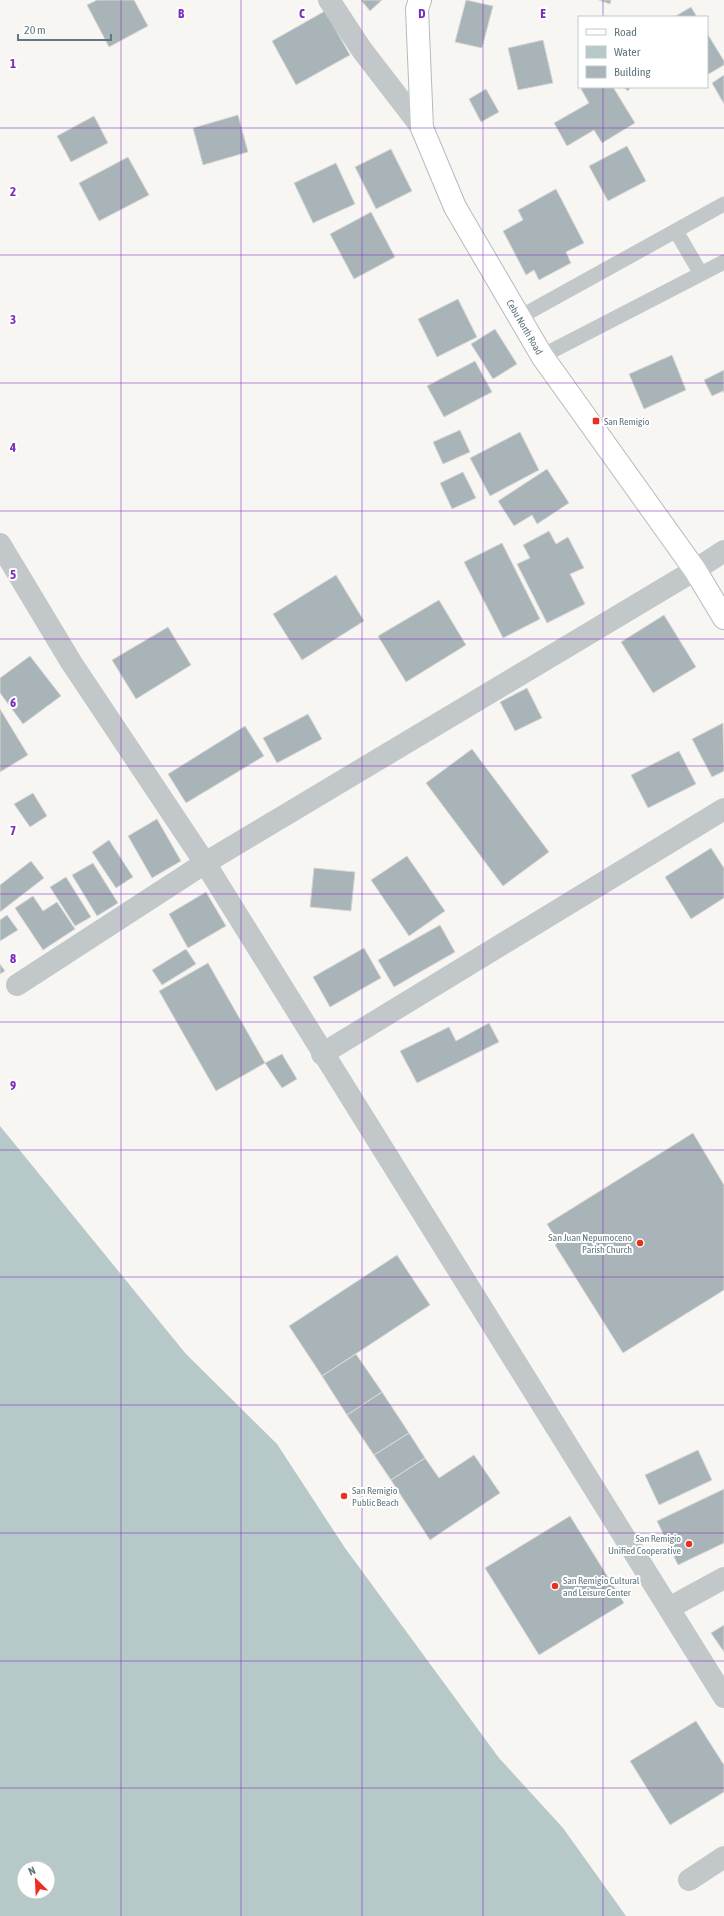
<svg xmlns="http://www.w3.org/2000/svg" width="724" height="1916" font-family="'Asap Condensed',sans-serif">
	<rect width="100%" height="100%" fill="#f7f6f3"/>
	<path fill="#b7c8c9" fill-rule="evenodd" d="M0 1126 186 1354 277 1444 345 1548 499 1758 563 1828 626 1916H0ZM24 1868H48V1892H24Z"/>
	<path fill="#a8b4b7" stroke="#d8d8d6" d="M97 0H134L148 26 109 47 87 5Z
		M361 0H382L370 11Z
		M466 0 493 6 482 48 455 42Z
		M599 0H611L610 4Z
		M691 7 697 17H674Z
		M325 11 350 55 296 85 272 41Z
		M707 33 724 61V65L707 75Z
		M543 40 553 83 518 90 508 48Z
		M724 75V104L712 83Z
		M584 87H613L635 123 602 143 594 130 567 146 554 123 589 103 581 89Z
		M623 87H631L628 91Z
		M486 89 499 112 481 122 469 99Z
		M238 115 248 152 203 165 193 128Z
		M94 116 108 143 71 162 57 136Z
		M627 146 646 181 608 201 589 166Z
		M391 149 412 191 376 209 355 167Z
		M128 157 149 195 99 221 79 183Z
		M336 163 355 204 313 223 294 183Z
		M556 189 584 243 566 252 571 263 539 280 534 270 526 275 503 231 523 220 518 210Z
		M371 212 395 257 354 279 330 234Z
		M458 299 477 337 437 357 418 319Z
		M495 329 517 364 493 379 471 344Z
		M672 355 686 390 644 409 629 374Z
		M475 361 492 392 444 417 427 386Z
		M724 370V393L723 391 712 396 704 380Z
		M460 430 470 452 443 464 433 442Z
		M520 432 539 470 490 496 470 458Z
		M547 469 569 503 537 524 532 515 514 526 498 501Z
		M463 472 476 498 452 509 440 483Z
		M549 531 556 544 568 537 584 568 570 574 585 604 547 623 517 564 530 558 523 545Z
		M502 543 540 619 503 638 464 562Z
		M336 575 364 621 302 660 273 614Z
		M439 600 466 645 406 682 378 636Z
		M664 615 696 667 653 693 621 642Z
		M168 627 191 665 136 699 112 660Z
		M30 656 61 696 23 724 0 693V678Z
		M527 688 542 718 515 731 500 702Z
		M0 709 28 755 0 772Z
		M308 714 322 739 277 763 263 738Z
		M723 723 724 771 712 777 692 739Z
		M245 726 264 756 186 803 168 774Z
		M472 749 549 852 503 886 426 783Z
		M679 751 696 784 648 808 631 775Z
		M33 793 47 816 30 827 14 804Z
		M157 819 181 861 152 878 128 836Z
		M109 840 133 877 116 888 92 852Z
		M711 848 724 868V898L691 919 665 877Z
		M407 856 445 911 409 936 371 880Z
		M31 861 44 878 0 912V885Z
		M93 863 118 903 97 916 72 875Z
		M314 868 355 872 351 911 310 907Z
		M66 877 91 917 75 926 50 887Z
		M206 892 226 926 188 948 169 914Z
		M33 896 43 911 57 902 75 929 43 950 15 908Z
		M7 915 18 930 0 941V920Z
		M440 925 455 952 394 987 378 960Z
		M364 948 381 978 330 1007 313 977Z
		M186 949 196 964 162 985 152 970Z
		M208 963 265 1063 216 1091 159 991Z
		M0 964 5 971 0 974Z
		M489 1023 499 1042 417 1083 400 1051 449 1027 456 1041Z
		M282 1054 297 1079 282 1088 265 1063Z
		M693 1133 724 1185V1290L623 1353 555 1245 558 1242 547 1224Z
		M397 1255 430 1305 322 1376 289 1326Z
		M356 1354 382 1392 347 1415 322 1376Z
		M382 1392 409 1433 374 1455 347 1415Z
		M409 1433 425 1458 391 1480 374 1455Z
		M698 1450 712 1480 659 1505 645 1475Z
		M474 1455 500 1493 430 1540 391 1480 425 1458 439 1478Z
		M724 1489V1543L678 1565 657 1521Z
		M570 1516 624 1603 539 1655 485 1568Z
		M724 1625V1652L711 1633Z
		M696 1721 724 1765V1792L670 1825 630 1761Z"/>
	<g fill="none" stroke-linecap="round" stroke-linejoin="round">
		<defs>
			<g id="secondary">
				<path id="s1" d="M420 0 417 9 422 128 455 207 542 356 695 570 724 618"/>
			</g>
		</defs>
		<use href="#secondary" stroke="#b4bbbe" stroke-width="24"/>
		<path stroke="#c2c7c9" stroke-width="15" d="M676 231 701 274
			M520 317 724 204
			M542 356 724 262"/>
		<path stroke="#c2c7c9" stroke-width="22" d="M329 0 362 50 422 128
			M0 544 71 662 205 863 724 1697
			M17 985 205 863 695 570
			M322 1054 724 809
			M669 1608 724 1578
			M689 1880 724 1857"/>
		<path stroke="#c2c7c9" stroke-width="22" d="M695 570 724 551"/>
		<use href="#secondary" stroke="#fff" stroke-width="22"/>
	</g>
	<path fill="none" stroke="#7b2cbf" stroke-width="1" stroke-opacity="0.55" d="M121 0V1916M241 0V1916M362 0V1916M483 0V1916M603 0V17M603 87V1916M0 128H724M0 255H724M0 383H724M0 511H724M0 639H724M0 766H724M0 894H724M0 1022H724M0 1150H724M0 1277H724M0 1405H724M0 1533H724M0 1661H724M0 1788H724"/>
	<g fill="#e83022" stroke="#fff" stroke-width="1.5">
		<rect x="592" y="417" width="8" height="8" rx="2"/>
		<circle cx="640" cy="1243" r="4"/>
		<circle cx="344" cy="1496" r="4"/>
		<circle cx="689" cy="1544" r="4"/>
		<circle cx="555" cy="1586" r="4"/>
	</g>
	<g text-anchor="middle" stroke-width="4" stroke-linejoin="round" paint-order="stroke">
		<g font-size="10" fill="#61777f" stroke="#fff">
			<text dy="4" stroke="none"><textPath href="#s1" startOffset="353">Cebu North Road</textPath></text>
		</g>
		<g font-size="10" fill="#61777f" stroke="#fff" text-anchor="start">
			<text x="604" y="425">San Remigio</text>
			<text x="632" y="1241" text-anchor="end">San Juan Nepumoceno<tspan x="632" dy="12">Parish Church</tspan></text>
			<text x="352" y="1494">San Remigio<tspan x="352" dy="12">Public Beach</tspan></text>
			<text x="681" y="1542" text-anchor="end">San Remigio<tspan x="681" dy="12">Unified Cooperative</tspan></text>
			<text x="563" y="1584">San Remigio Cultural<tspan x="563" dy="12">and Leisure Center</tspan></text>
		</g>
	</g>
	<g font-size="13" text-anchor="middle" font-weight="bold" fill="#7b2cbf" stroke="#fff" stroke-width="4" stroke-linejoin="round" paint-order="stroke">
		<text x="181" y="18">B</text>
		<text x="302" y="18">C</text>
		<text x="422" y="18">D</text>
		<text x="543" y="18">E</text>
		<text x="13" y="68">1</text>
		<text x="13" y="196">2</text>
		<text x="13" y="324">3</text>
		<text x="13" y="452">4</text>
		<text x="13" y="579">5</text>
		<text x="13" y="707">6</text>
		<text x="13" y="835">7</text>
		<text x="13" y="963">8</text>
		<text x="13" y="1090">9</text>
	</g>
	<rect x="578" y="16" width="130" height="72" fill="#ffffff" stroke="#c0c9cc"/>
	<rect x="586" y="29" width="20" height="6" fill="#ffffff" stroke="#c0c9cc"/>
	<text x="614" y="36" font-size="12" fill="#61777f">Road</text>
	<rect x="586" y="46" width="20" height="12" fill="#b7c8c9" stroke="#c0c9cc"/>
	<text x="614" y="56" font-size="12" fill="#61777f">Water</text>
	<rect x="586" y="66" width="20" height="12" fill="#a8b4b7" stroke="#c0c9cc"/>
	<text x="614" y="76" font-size="12" fill="#61777f">Building</text>
	<g transform="translate(36 1880) rotate(336)"><circle r="19" fill="#ffffff" stroke="#c0c9cc"/>
	<path d="M0-3L7 15L0 10L-7 15Z" fill="#e83022"/>
	<text y="-6" font-size="11" font-weight="bold" text-anchor="middle" fill="#61777f">N</text>
	</g>
	<path d="M18 34v6h93v-6" fill="none" stroke="#61777f" stroke-width="2"/>
	<text x="24" y="34" font-size="12" fill="#61777f" stroke="#ffffff" stroke-width="3" paint-order="stroke">20 m</text>
</svg>
